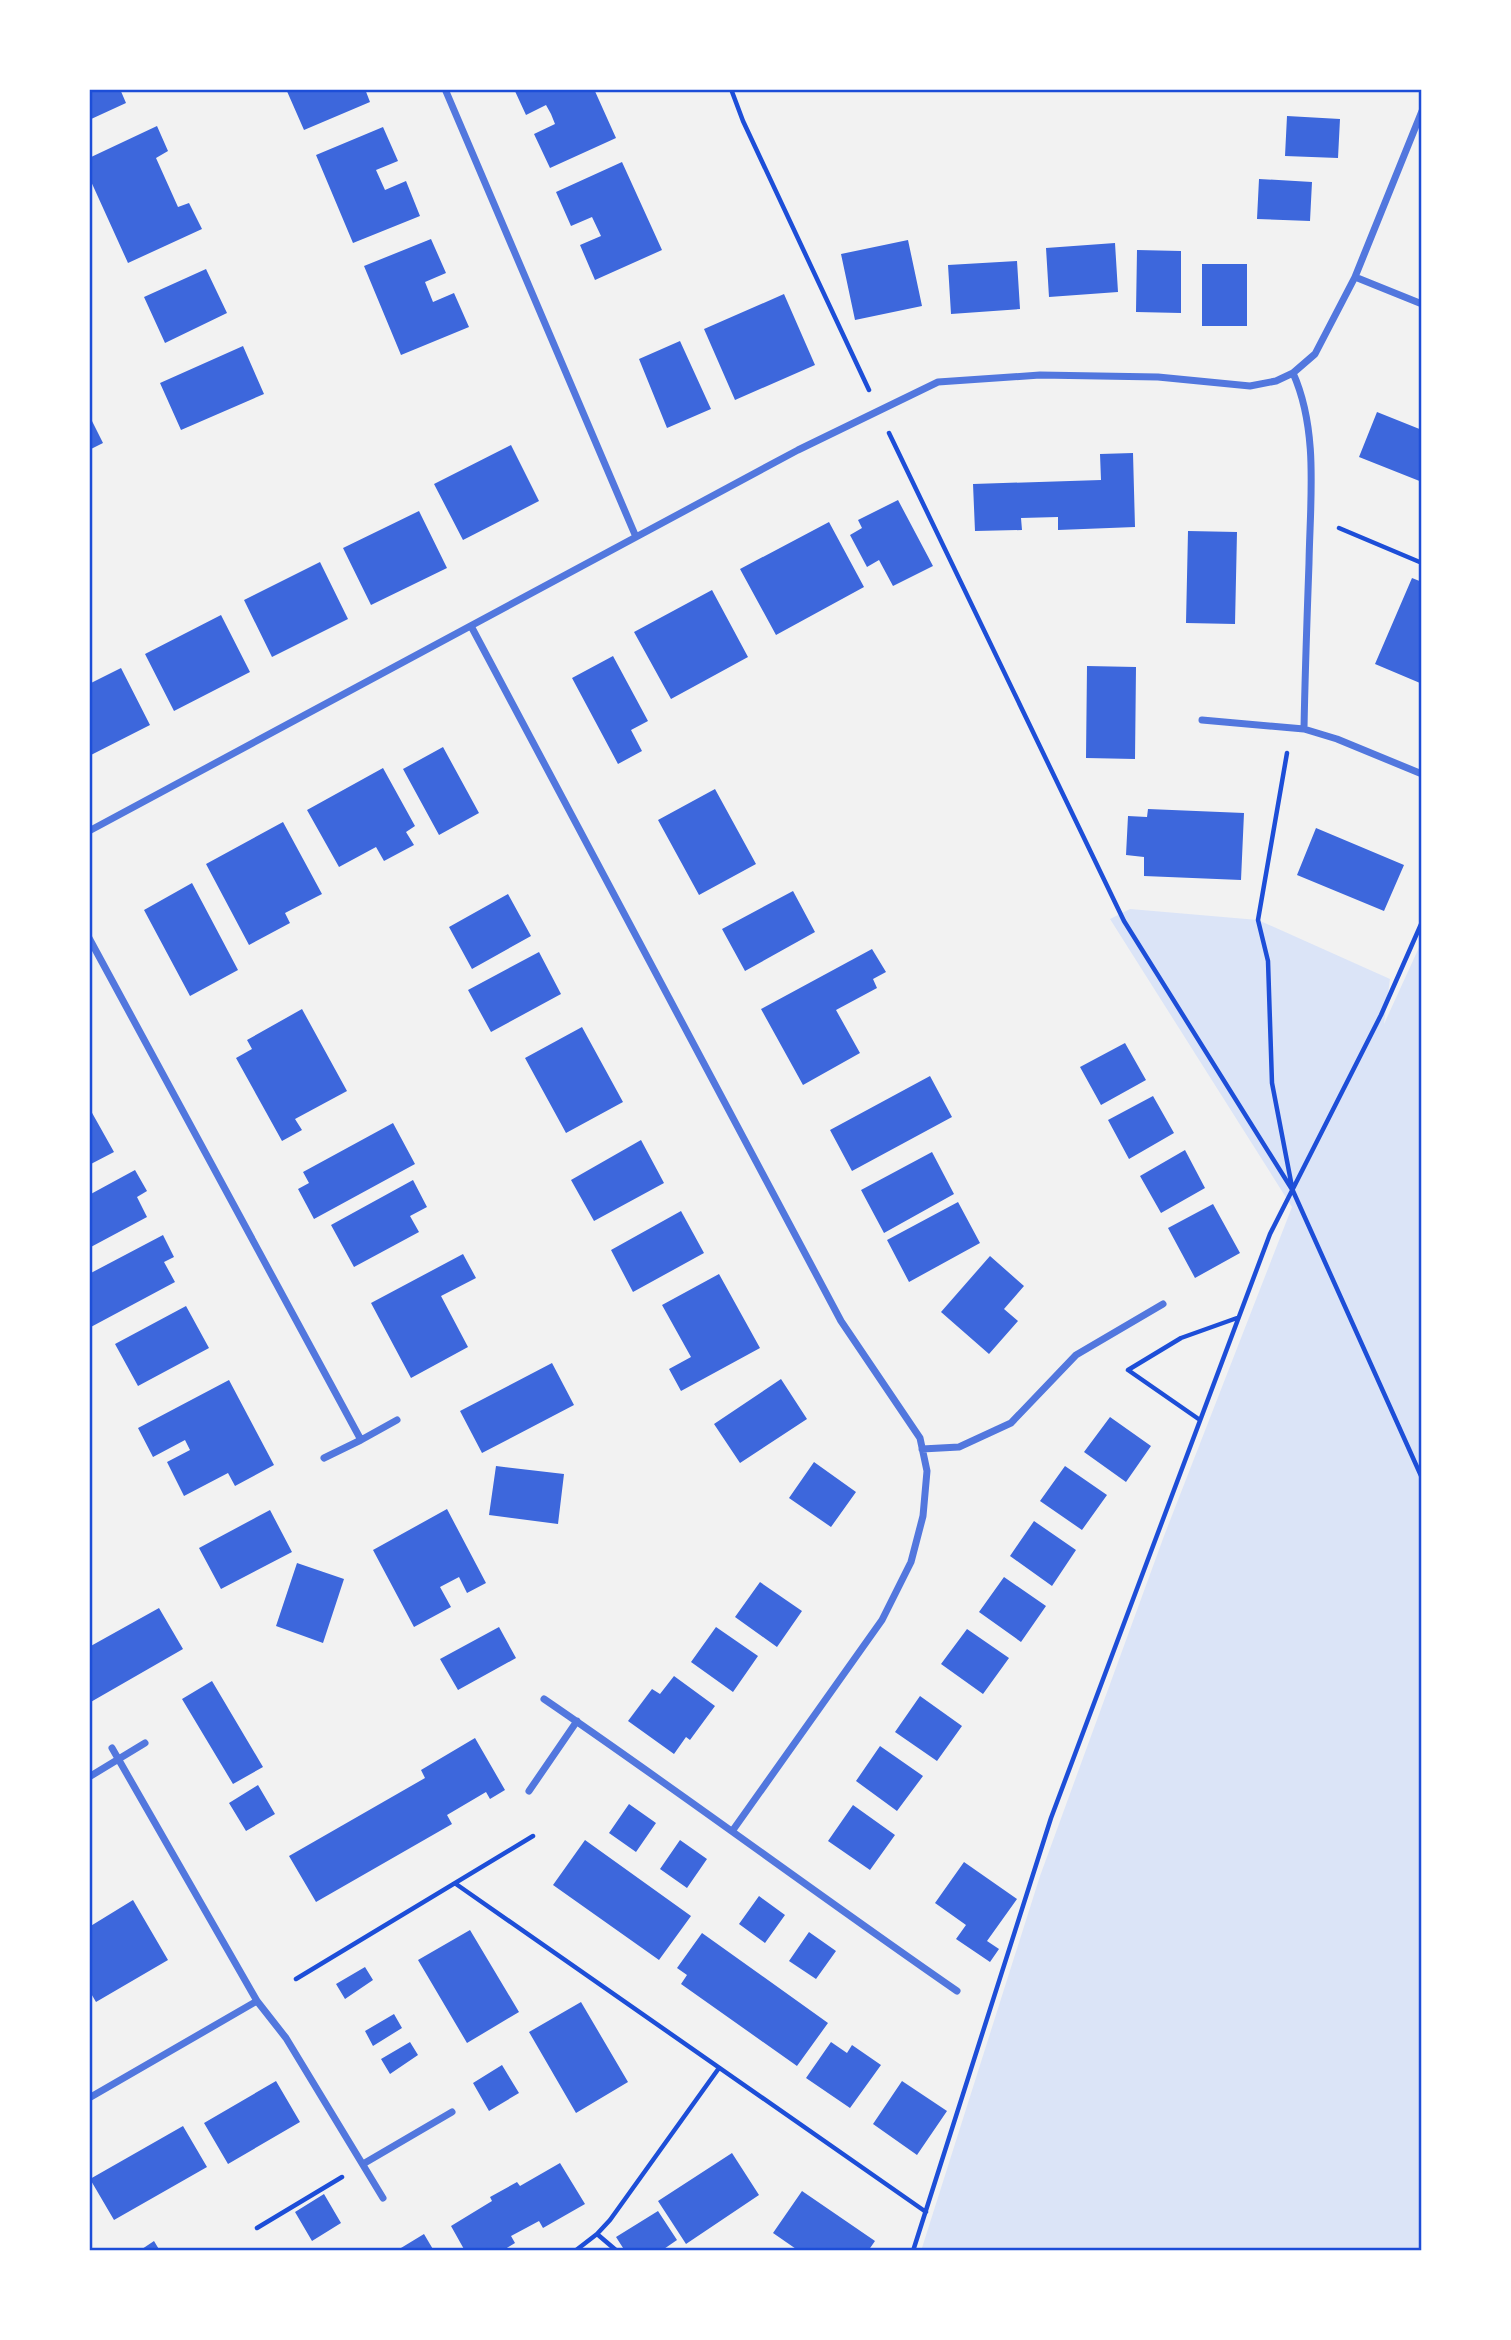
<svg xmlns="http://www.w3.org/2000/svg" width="1511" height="2340" font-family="'Noto Sans',sans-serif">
	<rect width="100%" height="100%" fill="#f2f2f2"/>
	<path fill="#dbe4f7" d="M1130 909 1258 920 1390 979 1384 1024 1422 941V2251H921L1040 1876 1164 1536 1292 1207 1110 919Z"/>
	<path fill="#3d67dc" d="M89 89H120L126 103 89 120Z
		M286 89H365L370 102 304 130Z
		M514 89H594L616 138 550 168 534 134 555 124 551 114 546 105 526 115Z
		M1287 116 1340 119 1338 158 1285 156Z
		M157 126 168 151 156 158 178 207 189 203 202 229 128 263 89 177V158Z
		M383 127 398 161 376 170 385 190 406 181 420 216 353 243 316 155Z
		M622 162 662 250 595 280 580 245 601 236 592 217 571 226 556 192Z
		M1259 179 1312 182 1310 221 1257 219Z
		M431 239 446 273 425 282 433 302 454 293 469 327 401 355 364 266Z
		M908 240 922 306 855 320 841 254Z
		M1115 243 1118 292 1049 297 1046 248Z
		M1137 250 1181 251V313L1136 312Z
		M1017 261 1020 309 951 314 948 265Z
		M1202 264H1247V326H1202Z
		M206 269 227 313 165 343 144 297Z
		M784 294 815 365 735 400 704 329Z
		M680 341 711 409 667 428 639 359Z
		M243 346 264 394 181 430 160 383Z
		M1377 412 1422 430V482L1359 457Z
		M89 415 103 443 89 450Z
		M511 445 539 501 463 540 434 484Z
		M1133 453 1135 527 1058 530V517L1021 518 1022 530 975 531 973 484 1101 480 1100 454Z
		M898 500 933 566 893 586 879 560 867 567 850 535 862 528 858 520Z
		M419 511 447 568 371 605 343 548Z
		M829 522 864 587 776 635 740 569Z
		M1188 531 1237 532 1235 624 1186 623Z
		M320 562 348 619 272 657 244 600Z
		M1412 578 1422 582V679L1420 683 1375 664Z
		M712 590 748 657 671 699 634 632Z
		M221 615 250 672 174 711 145 654Z
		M613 656 648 721 631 730 642 751 618 764 572 678Z
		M1087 666 1136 667 1135 759 1086 758Z
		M121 668 150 725 89 756V684Z
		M443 747 479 813 439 835 403 769Z
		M383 768 415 826 406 832 414 845 384 861 376 847 339 867 307 810Z
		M715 789 756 864 699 895 658 820Z
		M1148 809 1244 813 1241 880 1144 876V857L1126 855 1128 816 1147 817Z
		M283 822 322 894 285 913 290 923 249 945 206 864Z
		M1316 828 1404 865 1384 911 1297 875Z
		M192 883 238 970 190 996 144 910Z
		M793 891 815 932 745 971 722 929Z
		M508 894 531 936 472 969 449 927Z
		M872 949 886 972 873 979 877 988 836 1010 860 1053 803 1085 761 1009Z
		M539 952 561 994 491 1032 468 990Z
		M302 1009 347 1091 295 1119 302 1130 282 1141 236 1058 252 1049 247 1040Z
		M582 1027 623 1102 566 1133 525 1058Z
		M1125 1043 1146 1080 1101 1105 1080 1067Z
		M930 1076 952 1117 852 1171 830 1130Z
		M1153 1096 1174 1133 1129 1159 1108 1120Z
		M91 1111 114 1152 89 1165V1112Z
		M393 1123 415 1164 314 1219 298 1189 309 1183 303 1172Z
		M641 1140 664 1183 594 1221 571 1180Z
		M1185 1150 1205 1188 1161 1213 1140 1176Z
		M932 1152 954 1194 884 1233 861 1190Z
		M135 1170 147 1191 137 1197 147 1217 89 1248V1195Z
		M413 1180 427 1207 410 1216 419 1232 354 1267 331 1225Z
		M958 1202 980 1243 909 1282 887 1240Z
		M1213 1204 1240 1253 1195 1278 1168 1228Z
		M681 1211 704 1253 633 1292 611 1250Z
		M163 1235 174 1257 164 1262 175 1282 89 1328V1274Z
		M463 1254 476 1278 441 1296 468 1347 411 1378 371 1303Z
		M990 1256 1024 1286 1004 1309 1018 1321 989 1354 941 1312Z
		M719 1274 760 1348 681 1391 669 1369 691 1357 662 1305Z
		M186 1306 209 1348 138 1386 115 1344Z
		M552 1363 574 1405 482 1453 460 1411Z
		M781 1379 807 1419 740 1463 714 1424Z
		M229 1380 274 1465 235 1486 228 1473 184 1496 167 1462 190 1450 185 1440 153 1457 138 1428Z
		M1110 1417 1151 1446 1126 1482 1084 1452Z
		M814 1462 856 1492 831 1527 789 1498Z
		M496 1466 564 1474 558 1524 489 1515Z
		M1065 1466 1107 1495 1082 1530 1040 1501Z
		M447 1509 486 1583 467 1593 459 1577 440 1587 451 1607 414 1627 373 1550Z
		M270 1510 292 1552 221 1589 199 1548Z
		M1034 1521 1076 1550 1052 1586 1010 1556Z
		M297 1563 344 1579 323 1643 276 1626Z
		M1004 1577 1046 1606 1021 1642 979 1612Z
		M760 1582 802 1611 777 1647 735 1617Z
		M159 1608 183 1649 89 1703V1647Z
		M499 1627 516 1658 458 1690 440 1659Z
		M716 1627 758 1656 733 1692 691 1662Z
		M967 1629 1009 1658 983 1694 941 1664Z
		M674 1676 715 1706 690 1740 686 1737 674 1754 628 1721 652 1689 660 1694Z
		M212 1681 263 1767 233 1784 182 1699Z
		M920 1696 962 1726 937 1761 895 1732Z
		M475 1738 505 1790 490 1799 486 1792 447 1815 452 1824 316 1902 289 1856 425 1778 421 1770Z
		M880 1746 923 1776 897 1811 856 1781Z
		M258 1785 275 1814 246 1831 229 1803Z
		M629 1804 656 1823 636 1852 609 1833Z
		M853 1805 895 1835 870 1870 828 1841Z
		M585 1840 691 1916 659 1960 553 1885Z
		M680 1840 707 1859 687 1888 660 1869Z
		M964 1862 1017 1899 987 1941 999 1949 990 1962 956 1939 966 1925 935 1903Z
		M759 1896 785 1915 765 1943 739 1924Z
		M133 1900 168 1960 96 2002 89 1990V1927Z
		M470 1930 519 2012 467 2043 418 1960Z
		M809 1932 836 1951 816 1979 789 1961Z
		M702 1933 828 2023 797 2066 681 1984 687 1975 677 1968Z
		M365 1967 373 1980 345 1999 336 1984Z
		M581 2002 628 2082 576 2113 529 2032Z
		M394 2014 402 2028 373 2046 365 2031Z
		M410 2042 418 2055 390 2074 381 2059Z
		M831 2042 847 2053 852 2045 881 2065 850 2108 806 2078Z
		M502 2065 519 2093 489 2111 473 2083Z
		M276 2081 300 2122 228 2164 204 2123Z
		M902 2081 947 2111 917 2155 873 2124Z
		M183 2126 207 2167 114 2220 90 2179Z
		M732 2153 759 2195 686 2244 658 2201Z
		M560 2163 585 2204 543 2228 539 2221 526 2228 511 2236 515 2243 502 2251H465L451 2226 492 2201 490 2197 517 2182 520 2186Z
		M802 2191 875 2241 868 2251H799L773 2233Z
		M324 2194 341 2223 312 2241 295 2212Z
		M658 2211 677 2240 661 2251H625L616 2237Z
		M424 2234 434 2251H396Z
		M154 2241 160 2251H139Z"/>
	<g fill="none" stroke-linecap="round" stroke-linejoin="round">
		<path stroke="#1d4ed8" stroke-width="4.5" d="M731 89 743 121 869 390
			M889 433 1124 921 1293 1191 1422 1478
			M1339 528 1422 563
			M1287 753 1258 920 1268 961 1272 1083 1292 1187
			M1200 1420 1128 1370 1181 1338 1237 1318
			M456 1884 926 2212
			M296 1979 533 1836
			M257 2228 342 2177
			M597 2234 617 2251
			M575 2251 597 2234 610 2220 719 2068
			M913 2251 1051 1818 1270 1234 1381 1015 1422 922"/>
		<path stroke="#5277de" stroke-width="7" d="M445 89 636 537
			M1355 277 1422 304
			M1293 373C1319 431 1310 501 1309 563 1307 618 1305 673 1304 729
			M471 626 841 1321 920 1438 927 1471 923 1516 911 1562 882 1620 733 1830
			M1202 720 1304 729 1337 739 1422 774
			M89 831 798 450 938 382 1040 375 1158 377 1250 386 1276 381 1293 373 1315 354 1355 277 1422 111
			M89 938 361 1440 324 1458
			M361 1440 397 1420
			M922 1449 959 1447 1011 1423 1076 1355 1163 1304
			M544 1699C683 1794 818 1895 957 1991
			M112 1748 257 2001 286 2038 383 2198
			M89 1777 145 1743
			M529 1791 577 1721
			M89 2098 257 2001
			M363 2164 452 2112"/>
	</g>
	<rect width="1511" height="2340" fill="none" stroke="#ffffff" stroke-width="182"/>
	<rect x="91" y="91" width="1329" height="2158" fill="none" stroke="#1d4ed8" stroke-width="2.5"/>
</svg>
